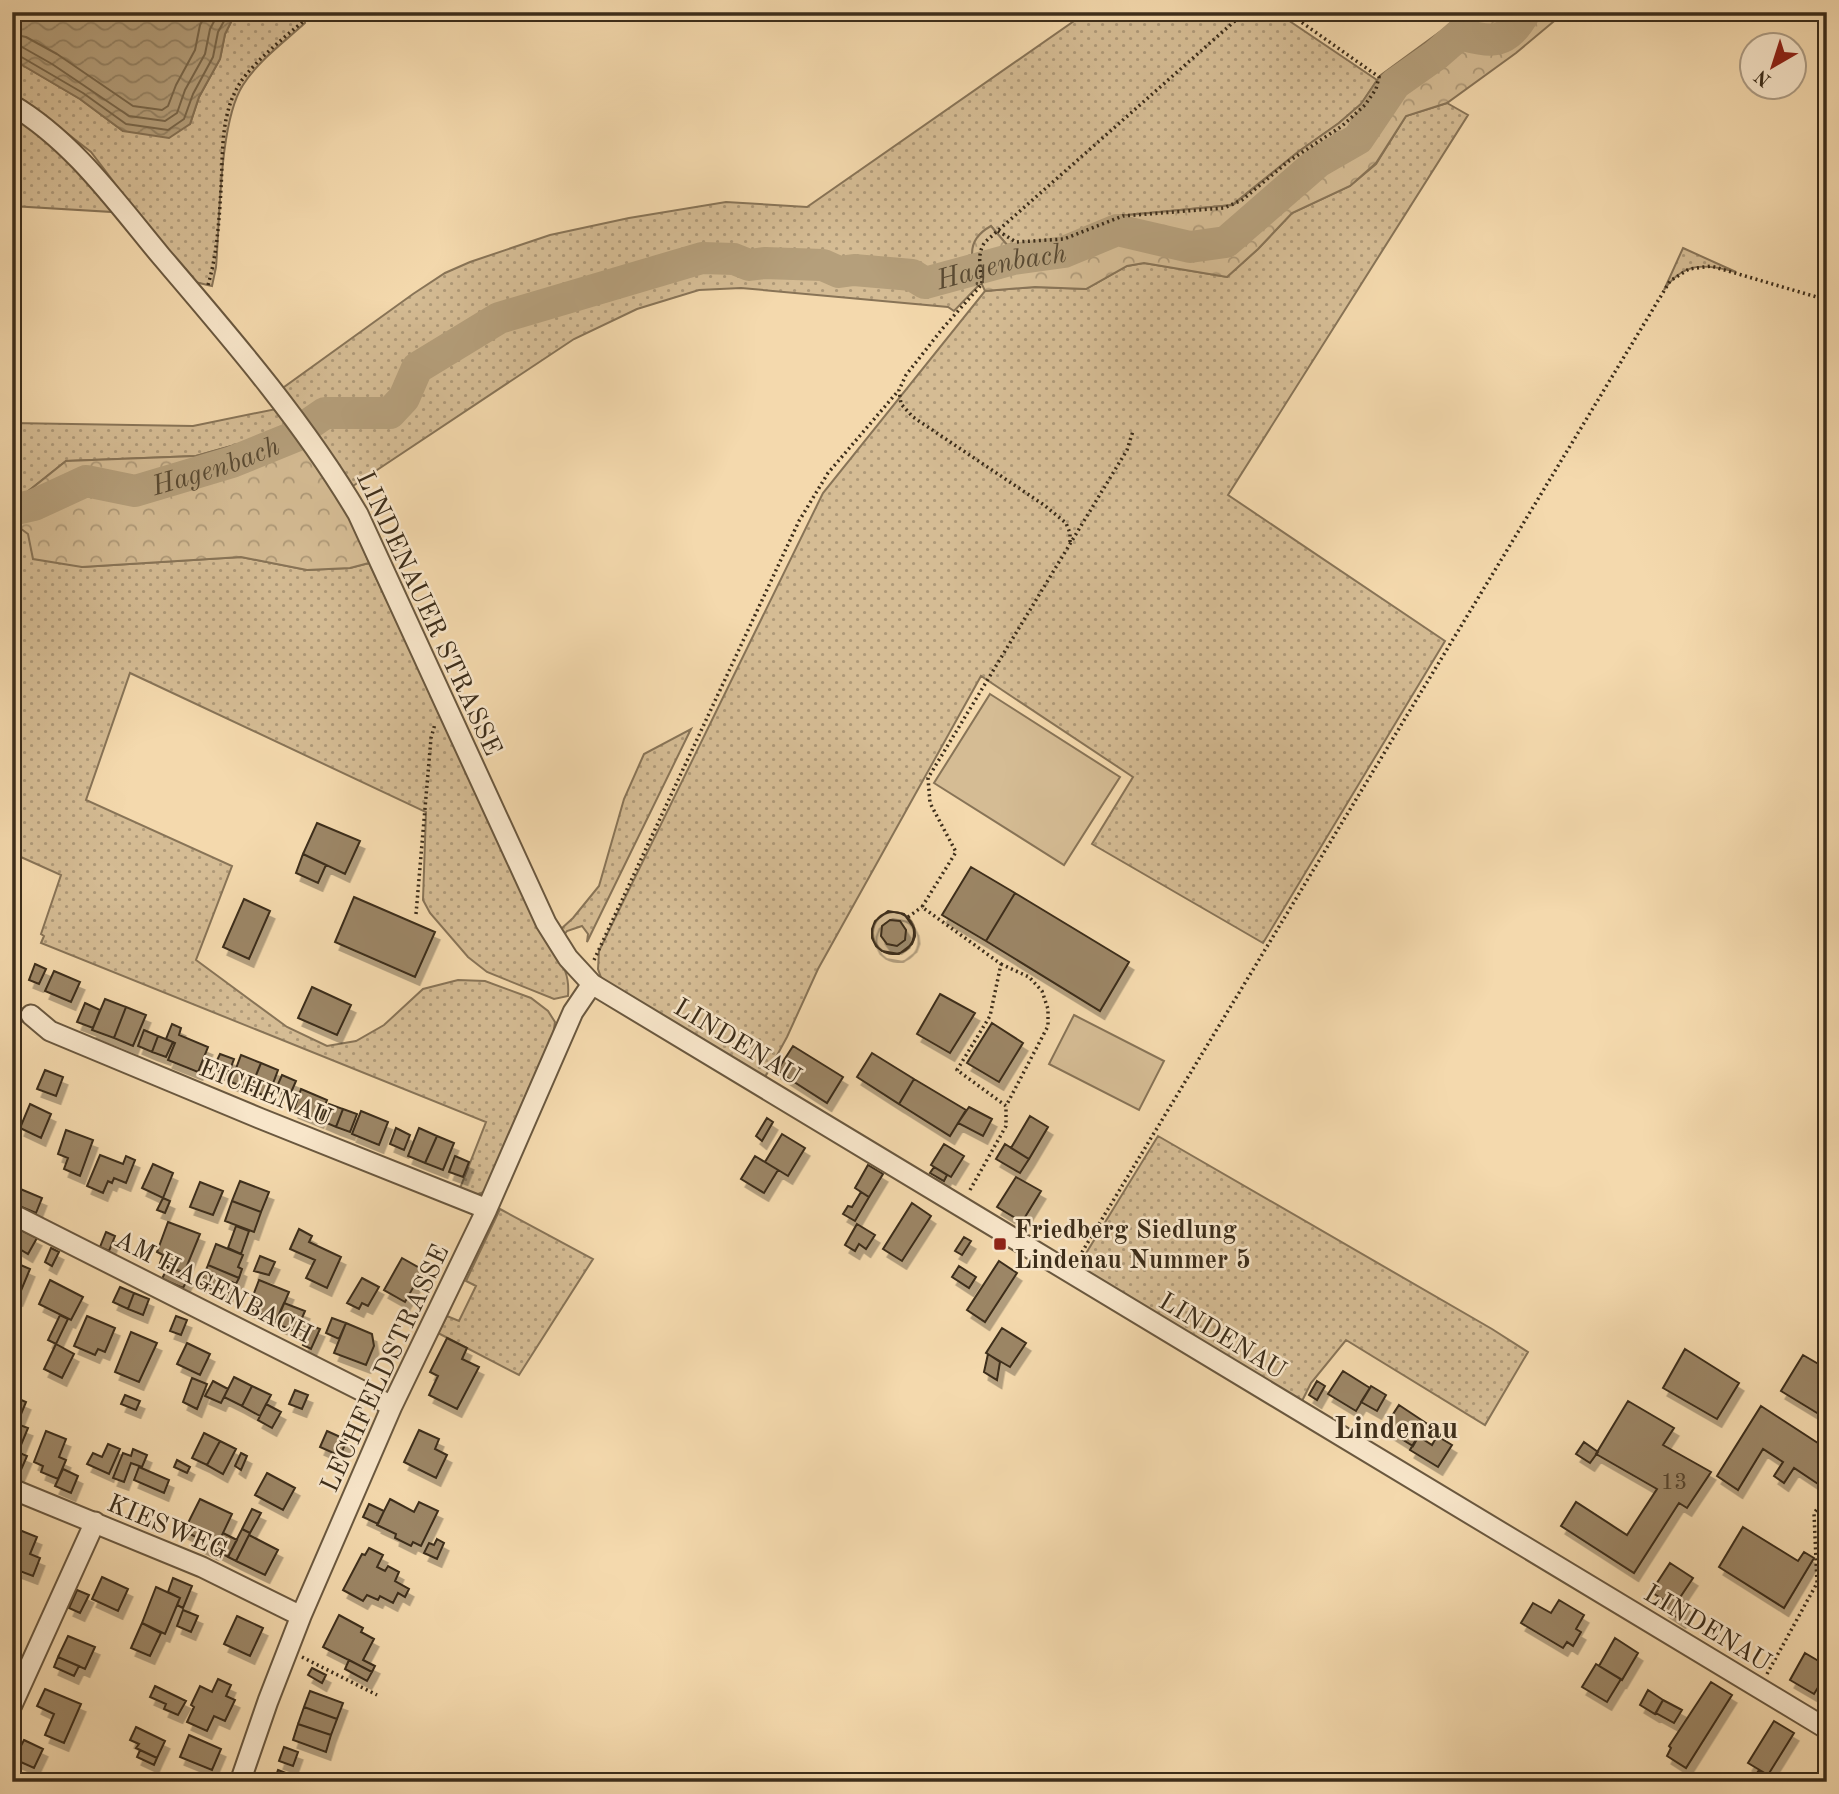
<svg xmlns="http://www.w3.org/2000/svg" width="1839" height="1794" font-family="'Old Standard TT',serif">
	<defs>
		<pattern id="grass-dots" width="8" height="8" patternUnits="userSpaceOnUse" patternTransform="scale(1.75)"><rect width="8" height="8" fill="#d5bc94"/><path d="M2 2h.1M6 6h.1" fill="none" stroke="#ae9978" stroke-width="1.8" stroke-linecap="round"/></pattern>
		<pattern id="forest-crowns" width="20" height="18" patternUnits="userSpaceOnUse" patternTransform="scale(1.75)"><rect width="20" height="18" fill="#d5bc94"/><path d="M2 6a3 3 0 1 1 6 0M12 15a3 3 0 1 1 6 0" fill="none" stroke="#ae9978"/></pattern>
		<pattern id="water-waves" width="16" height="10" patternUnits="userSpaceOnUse" patternTransform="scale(1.75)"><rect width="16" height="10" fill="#b59f7b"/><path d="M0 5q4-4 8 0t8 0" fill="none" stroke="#948264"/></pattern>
		<filter id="shadow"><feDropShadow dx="4.5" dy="8" stdDeviation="0" flood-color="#0004"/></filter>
	</defs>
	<rect width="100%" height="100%" fill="#f4d9ad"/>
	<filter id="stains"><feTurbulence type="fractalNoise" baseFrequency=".00286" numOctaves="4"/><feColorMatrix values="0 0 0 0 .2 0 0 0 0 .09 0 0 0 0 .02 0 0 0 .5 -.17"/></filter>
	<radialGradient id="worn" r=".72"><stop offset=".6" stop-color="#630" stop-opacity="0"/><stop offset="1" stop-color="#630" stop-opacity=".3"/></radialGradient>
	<path fill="url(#grass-dots)" stroke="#887457" stroke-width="2" d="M236 12H302L305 23C284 42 258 61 243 85 219 122 220 220 216 267L212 286 195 282 170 256 91 152 27 102 12 93V59L80 99 123 131 190 124 199 97 220 59 225 34Z
		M1087 12H1276L1377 80 1361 104 1339 123 1298 152 1232 205 1117 216 1071 238 1007 245 991 226 974 245 971 260 940 272 765 251 699 252 563 294 547 302 548 308 554 315 589 297 637 286 695 266 717 272 730 268 747 272 766 269 782 273 791 269 821 270 829 275 852 280 863 276 902 279 922 290 974 275 979 285 954 311 948 307 741 288 699 290 637 309 574 339 353 486 280 390 413 294 445 273 470 262 550 235 629 218 726 202 807 207Z
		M1447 103 1468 115 1228 495 1445 641 1263 943 1092 844 1133 777 981 676 818 969 787 1037 764 1079 603 983 598 969 599 951 823 493 985 291 1035 287 1086 289 1127 266 1144 263 1227 277 1258 249 1292 213 1350 186 1376 164 1406 116Z
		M12 113 73 163 113 212 12 206Z
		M1683 248 1736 272C1706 264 1684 261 1664 290Z
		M276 409 291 429 196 456 66 461 21 497 17 505 12 504V423L193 426Z
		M12 522 82 567 241 557 307 570 350 568 369 563 548 943C561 963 570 971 568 996L554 999 487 972 468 957 430 913 423 900 426 812 130 673 86 800 232 866 196 960 287 1027 327 1046 356 1041 384 1025 423 989 458 980 485 981 531 998 548 1011 555 1022 553 1036 486 1191 474 1196 459 1191 486 1122 41 943 44 936 41 934 61 875 12 853Z
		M691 729 587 942 588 934 582 926 567 931 564 935 561 929 573 918 599 886 624 799 644 754Z
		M1158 1136 1492 1329 1528 1352 1485 1425 1346 1340 1311 1383 1301 1403 1077 1268Z
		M500 1209 593 1259 519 1375 438 1333 447 1316 459 1321 476 1286 466 1281Z"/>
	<path fill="url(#forest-crowns)" stroke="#887457" stroke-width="2" d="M1467 12H1565L1516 53 1447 103 1406 116 1376 163 1350 186 1292 213 1258 249 1227 277 1144 263 1127 266 1086 289 1035 287 985 291C974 267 960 243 991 226L1007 245 1064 239 1117 216 1233 205 1298 152 1339 123 1361 104 1381 75Z
		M291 429 351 519 369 563 350 568 307 570 241 557 82 567 33 559 28 534 12 522V515L21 497 66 461 196 456Z"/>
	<path fill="#d5bc94" stroke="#887457" stroke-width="2" d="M990 694 1120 777 1064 865 934 783Z
		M873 933a21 21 0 1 1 42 0a21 21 0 1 1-42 0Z
		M1074 1015 1164 1061 1139 1110 1049 1064Z"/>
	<path fill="url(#water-waves)" stroke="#857154" stroke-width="2" d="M12 12H236L225 34 220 59 199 97 190 124 169 138 123 131 80 99 12 59Z"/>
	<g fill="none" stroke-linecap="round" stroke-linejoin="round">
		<path stroke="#78664a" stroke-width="2" d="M12 34 26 37 57 54 133 106 162 110 168 106 176 85 195 50 200 25 207 12
			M12 45 22 47 52 64 129 116 165 121 177 113 185 90 205 54 210 29 219 12
			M12 54 18 55 83 93 126 124 168 130 184 119 193 94 213 57 218 32 229 12"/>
		<g stroke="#b59f7b" stroke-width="32">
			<path id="s1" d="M309 424 325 413H390L404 398 417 368 499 318 702 258 734 259 749 265 764 263 823 265 839 272 854 270 912 275 925 283 1013 259 1064 252 1117 230 1190 247 1226 242 1318 162 1358 139 1395 84 1436 55 1460 34C1493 43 1506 45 1525 12"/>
			<path id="s2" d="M12 510 34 505 86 481 135 491 232 462 296 436"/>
		</g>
	</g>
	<path fill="#9c8666" stroke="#3c2d1a" stroke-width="2" fill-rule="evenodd" filter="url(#shadow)" d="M317 823 360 841 345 874 303 854Z
		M303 854 326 865 318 883 296 873Z
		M971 867 1015 893 986 941 942 915Z
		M1015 893 1129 962 1100 1011 986 941Z
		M354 897 435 932 415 977 335 942Z
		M244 899 270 911 249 959 223 947Z
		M888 911 904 914 914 928 915 936 912 944 899 954 882 951 876 946 872 938V929L875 921ZM890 920 900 921 906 930 905 940 897 946 887 944 881 936 882 926Z
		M872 933a21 21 0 1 1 42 0a21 21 0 1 1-42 0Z
		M35 964 46 969 39 984 29 980Z
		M54 971 80 982 71 1002 45 991Z
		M312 987 351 1005 337 1035 298 1018Z
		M940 994 975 1013 950 1053 917 1034Z
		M105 999 126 1007 114 1038 92 1030Z
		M85 1003 100 1010 93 1028 77 1022Z
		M126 1007 146 1015 133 1046 114 1038Z
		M992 1023 1023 1043 999 1082 967 1063Z
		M172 1024 181 1028 179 1035 208 1047 198 1072 168 1060 175 1043 166 1039Z
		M144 1030 158 1036 152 1052 138 1046Z
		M158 1036 173 1042 166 1057 152 1052Z
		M793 1046 843 1077 827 1103 777 1071Z
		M872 1053 914 1079 899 1104 857 1077Z
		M220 1054 234 1059 228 1075 213 1069Z
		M241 1055 261 1063 250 1090 231 1082Z
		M261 1063 278 1070 268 1097 250 1090Z
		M45 1070 63 1077 56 1096 37 1089Z
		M282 1075 296 1081 289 1097 275 1091Z
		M914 1079 966 1110 950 1136 899 1104Z
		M301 1089 327 1100 319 1120 294 1110Z
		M30 1104 51 1114 41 1138 20 1128Z
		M329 1104 343 1109 336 1127 322 1121Z
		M969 1107 992 1119 983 1136 958 1123Z
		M343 1109 357 1114 350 1132 336 1127Z
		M361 1111 388 1122 379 1145 352 1134Z
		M1030 1116 1048 1127 1029 1159 1011 1148Z
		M767 1118 773 1122 762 1141 756 1136Z
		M396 1128 410 1135 404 1150 390 1144Z
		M419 1128 437 1136 425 1163 408 1156Z
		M66 1130 93 1140 80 1176 64 1169 68 1158 58 1154Z
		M782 1134 805 1148 788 1176 765 1162Z
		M437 1136 454 1143 443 1170 425 1163Z
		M944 1144 964 1156 951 1177 931 1165Z
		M1005 1144 1029 1159 1020 1173 996 1159Z
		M100 1155 123 1164 126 1156 135 1160 126 1183 114 1178 112 1183 108 1181 103 1193 87 1186Z
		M455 1156 469 1162 463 1177 449 1172Z
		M755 1156 778 1170 764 1193 741 1179Z
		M153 1164 173 1173 163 1198 142 1188Z
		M868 1165 883 1174 869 1197 855 1188Z
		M934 1167 947 1175 944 1181 930 1173Z
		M1016 1177 1041 1191 1022 1222 997 1207Z
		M240 1181 269 1192 261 1212 232 1201Z
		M200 1182 223 1191 213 1215 190 1207Z
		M18 1188 42 1198 36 1213 12 1203Z
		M861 1192 869 1197 855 1221 843 1214 848 1206 852 1207Z
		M163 1198 170 1201 165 1213 157 1210Z
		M232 1201 261 1212 254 1232 225 1221Z
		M912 1203 931 1216 902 1261 883 1249Z
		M168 1222 200 1234 184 1273 160 1263 163 1255 157 1252Z
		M857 1224 875 1235 866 1249 859 1244 855 1251 845 1245Z
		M236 1226 249 1231 241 1254 228 1248Z
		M299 1229 312 1236 309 1242 341 1257 327 1288 306 1278 315 1260 290 1249Z
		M21 1230 37 1238 28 1254 13 1245Z
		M106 1232 115 1236 109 1251 100 1247Z
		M964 1237 971 1241 962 1255 955 1251Z
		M216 1244 243 1255 238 1267 242 1269 239 1278 208 1265Z
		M51 1248 59 1252 52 1266 45 1262Z
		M260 1256 275 1262 269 1275 254 1271Z
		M402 1258 423 1270 405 1302 384 1290Z
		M999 1261 1017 1273 985 1322 967 1310Z
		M16 1263 30 1269 18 1298 12 1295V1271Z
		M208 1265 239 1278 236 1284 232 1282 227 1295 200 1284Z
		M168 1266 190 1275 183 1288 162 1279Z
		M959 1266 976 1277 969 1288 952 1277Z
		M362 1278 379 1287 368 1306 362 1303 359 1309 347 1303Z
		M50 1280 83 1297 71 1320 39 1304Z
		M259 1280 289 1292 277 1320 248 1309Z
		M120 1287 134 1293 128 1309 113 1302Z
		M134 1293 149 1299 143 1315 128 1309Z
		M284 1303 305 1311 296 1332 275 1323Z
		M60 1315 68 1319 56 1344 48 1340Z
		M87 1316 115 1328 105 1352 98 1349 95 1355 74 1346Z
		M176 1316 187 1320 181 1335 170 1331Z
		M332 1318 346 1323 339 1339 326 1333Z
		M346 1323 372 1334 374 1346 366 1365 334 1353Z
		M312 1326 320 1329 311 1349 303 1345Z
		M1002 1328 1026 1343 1010 1367 986 1353Z
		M131 1332 157 1343 139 1382 115 1372Z
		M447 1338 467 1348 462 1359 479 1367 457 1409 429 1395 438 1376 430 1372Z
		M187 1343 210 1354 200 1375 177 1364Z
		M56 1344 74 1354 62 1378 44 1369Z
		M1685 1349 1739 1383 1717 1419 1663 1388Z
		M988 1354 1000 1362 997 1380 984 1372Z
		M1803 1355 1827 1369V1419L1781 1391Z
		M1343 1371 1370 1388 1356 1411 1328 1394Z
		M234 1377 252 1386 242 1406 224 1397Z
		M192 1378 207 1384 197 1409 183 1402Z
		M213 1381 228 1389 221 1403 205 1396Z
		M1317 1381 1325 1386 1317 1400 1309 1395Z
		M252 1386 271 1395 260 1416 242 1406Z
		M1371 1386 1386 1395 1377 1411 1361 1402Z
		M295 1390 308 1395 302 1409 289 1404Z
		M125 1395 140 1401 136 1410 121 1404Z
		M12 1396 26 1402 17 1424 12 1422Z
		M1628 1401 1674 1428 1663 1445 1711 1472 1687 1508 1679 1503 1634 1573 1561 1526 1576 1502 1627 1535 1657 1489 1596 1454Z
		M266 1404 281 1412 272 1428 258 1420Z
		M1399 1405 1426 1423 1413 1446 1384 1428Z
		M1761 1406 1827 1449V1490L1794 1468 1784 1483 1774 1476 1783 1462 1763 1449 1738 1490 1717 1476Z
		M12 1422 28 1428 21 1445 12 1442Z
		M419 1430 439 1439 435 1449 447 1455 436 1478 404 1462Z
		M46 1431 66 1439 59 1457 66 1460 58 1479 41 1472 43 1466 34 1462Z
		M327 1431 347 1440 340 1456 320 1447Z
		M204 1433 220 1441 207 1465 192 1458Z
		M1418 1436 1432 1445 1437 1436 1452 1445 1438 1467 1410 1450Z
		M220 1441 236 1449 223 1474 207 1465Z
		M1584 1442 1598 1452 1590 1463 1576 1454Z
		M108 1444 120 1449 109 1474 87 1464 93 1453 102 1457Z
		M133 1449 147 1455 142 1467 131 1463 124 1482 113 1478 123 1453 131 1456Z
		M13 1450 27 1456 18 1477 12 1474Z
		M241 1453 247 1456 241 1470 235 1466Z
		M177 1460 190 1467 187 1473 174 1467Z
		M139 1467 169 1480 164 1493 134 1480Z
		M63 1469 78 1476 71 1493 55 1486Z
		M267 1473 295 1488 283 1510 255 1495Z
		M200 1499 232 1514 214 1552 194 1542 196 1537 184 1531Z
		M390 1499 414 1512 419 1502 438 1511 421 1546 413 1542 411 1546 395 1538 396 1534 377 1525Z
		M369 1504 384 1511 378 1524 363 1517Z
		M252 1509 261 1513 250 1533 242 1529Z
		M12 1527 37 1537 30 1554 40 1558 33 1576 17 1570 19 1565 12 1563Z
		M1743 1527 1798 1561 1804 1552 1814 1558 1784 1608 1719 1567Z
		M242 1529 250 1533 236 1561 228 1557Z
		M223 1533 237 1540 228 1557 215 1550Z
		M249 1535 278 1550 265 1575 236 1561Z
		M437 1539 444 1543 437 1559 424 1553 429 1543 434 1545Z
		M369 1548 383 1555 377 1567 385 1571 388 1566 399 1572 395 1581 409 1589 405 1597 398 1593 393 1603 380 1596 378 1600 367 1595 363 1601 343 1590 362 1554 365 1555Z
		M1670 1563 1693 1578 1679 1599 1690 1607 1681 1620 1665 1609 1669 1603 1651 1592Z
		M102 1577 128 1589 118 1611 92 1599Z
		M173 1578 192 1586 183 1608 177 1605 180 1598 168 1592Z
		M156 1587 180 1598 165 1634 142 1623Z
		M77 1590 89 1595 80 1613 69 1608Z
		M1559 1600 1584 1615 1576 1629 1581 1632 1573 1646 1567 1642 1563 1648 1521 1623 1533 1603 1551 1613Z
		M183 1610 198 1616 191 1632 177 1626Z
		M339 1615 363 1628 361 1632 374 1639 363 1660 375 1666 372 1672 323 1647Z
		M237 1616 263 1628 250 1656 224 1644Z
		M142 1623 161 1633 150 1656 131 1648Z
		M68 1636 95 1647 85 1669 58 1657Z
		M1615 1638 1638 1653 1622 1680 1599 1666Z
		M1805 1653 1827 1666V1673L1814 1694 1790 1680Z
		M58 1657 79 1666 74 1676 54 1667Z
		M349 1660 372 1672 367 1681 345 1669Z
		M1596 1664 1621 1679 1607 1702 1582 1687Z
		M312 1668 326 1675 322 1683 308 1675Z
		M218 1679 231 1685 226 1696 235 1700 225 1721 214 1716 207 1731 187 1722 194 1707 191 1705 200 1686 212 1692Z
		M1711 1682 1732 1695 1686 1768 1667 1756 1671 1748 1669 1746Z
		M155 1686 186 1701 178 1715 164 1709 166 1704 150 1697Z
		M45 1689 81 1704 64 1743 45 1735 54 1714 37 1706Z
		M1648 1690 1663 1700 1655 1714 1640 1705Z
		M310 1691 343 1703 337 1719 304 1707Z
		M1663 1700 1682 1710 1674 1723 1656 1713Z
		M304 1707 337 1719 331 1735 298 1724Z
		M1774 1721 1794 1733 1768 1775 1748 1763Z
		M298 1724 331 1735 326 1752 293 1740Z
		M136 1727 165 1741 157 1758 136 1748 139 1744 130 1740Z
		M189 1735 221 1749 212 1770 180 1757Z
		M24 1740 43 1749 34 1768 14 1759Z
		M284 1747 298 1752 293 1766 279 1761Z
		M140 1750 157 1758 154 1765 137 1757Z
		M278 1770 309 1782H274Z
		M1759 1770 1770 1777 1766 1782H1751Z"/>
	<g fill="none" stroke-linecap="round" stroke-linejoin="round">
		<defs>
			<path id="minor" d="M12 105C73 141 116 202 161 256 231 338 303 421 358 514L546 923 568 958 592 984 1827 1729
				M31 1015 50 1031 259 1118 487 1209
				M12 1214 392 1406
				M12 1489 202 1567 301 1616
				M12 1705 95 1522
				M240 1782 268 1701 301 1616 392 1406 487 1209 573 1012 592 984"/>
		</defs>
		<use href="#minor" stroke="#6a583f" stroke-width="23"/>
		<path stroke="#3c2d1a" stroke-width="3.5" stroke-dasharray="2 3.5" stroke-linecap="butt" d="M998 231 1016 242 1064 239 1123 216 1224 208 1242 200 1289 161 1342 126 1365 105 1376 89 1379 77 1287 12
			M208 285C217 255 219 221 221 189 223 154 220 114 240 83 255 60 293 30 315 12
			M1070 542V533L1066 523 1044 505 913 417 901 404 899 390 906 375 943 328 982 284C981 270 976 254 985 242L1245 12
			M416 914 431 738 435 724
			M908 917 922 907
			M594 960 799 521 828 473 899 390
			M1001 964 1029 977 1042 991 1048 1009V1026L1006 1106
			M970 1190 1006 1126V1106L957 1070 990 1016 1001 964 922 907 956 852 930 803 928 778 1127 450 1133 431
			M1079 1257 1670 281 1689 269 1711 266 1827 300
			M302 1657 377 1695
			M1767 1674 1817 1583 1814 1513 1827 1496"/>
		<use href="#minor" stroke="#f8e6ca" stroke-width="19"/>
	</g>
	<rect fill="#8f2418" stroke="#f8e6ca" stroke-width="2.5" x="993" y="1237" width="14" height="14" rx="3.5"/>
	<g text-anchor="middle" stroke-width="5" stroke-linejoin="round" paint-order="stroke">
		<g font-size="23" fill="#54432d">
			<text x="1674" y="1489">13</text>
		</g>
		<g font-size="26" fill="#3c2d1a" stroke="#f8e6ca">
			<text transform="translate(430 613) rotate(65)" y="9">LINDENAUER STRASSE</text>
			<text transform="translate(738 1041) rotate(31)" y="9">LINDENAU</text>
			<text transform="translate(266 1092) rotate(22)" y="9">EICHENAU</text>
			<text transform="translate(214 1286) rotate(27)" y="9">AM HAGENBACH</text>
			<text transform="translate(1223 1335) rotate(31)" y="9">LINDENAU</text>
			<text transform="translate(384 1368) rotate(-65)" y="9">LECHFELDSTRASSE</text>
			<text transform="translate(168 1526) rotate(23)" y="9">KIESWEG</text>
			<text transform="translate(1708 1627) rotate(31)" y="9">LINDENAU</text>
		</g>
		<g font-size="26" font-weight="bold" fill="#3c2d1a" stroke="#f8e6ca" text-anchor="start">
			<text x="1014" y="1238">Friedberg Siedlung<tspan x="1014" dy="30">Lindenau Nummer 5</tspan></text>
		</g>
		<g font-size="28" font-style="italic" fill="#5a4a32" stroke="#f8e6ca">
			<text dy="10" stroke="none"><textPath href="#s1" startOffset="752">Hagenbach</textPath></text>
			<text dy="10" stroke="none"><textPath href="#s2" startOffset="214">Hagenbach</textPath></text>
		</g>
		<g font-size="30" font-weight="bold" fill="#3c2d1a" stroke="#f8e6ca">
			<text x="1396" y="1438">Lindenau</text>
		</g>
	</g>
	<rect width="1839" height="1794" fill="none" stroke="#f4d9ad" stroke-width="42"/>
	<rect x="14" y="14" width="1811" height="1766" fill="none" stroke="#3c2d1a" stroke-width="3.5"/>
	<rect x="21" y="21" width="1797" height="1752" fill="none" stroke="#3c2d1a" stroke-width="2"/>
	<g transform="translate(1773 66) rotate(219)"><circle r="33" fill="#f8e6ca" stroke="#ad9c84" stroke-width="2"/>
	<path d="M0-5L12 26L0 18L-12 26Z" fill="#8f2418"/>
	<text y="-10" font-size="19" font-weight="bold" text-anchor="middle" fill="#3c2d1a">N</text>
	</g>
	<rect width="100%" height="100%" filter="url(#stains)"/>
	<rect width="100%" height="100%" fill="url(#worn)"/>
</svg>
